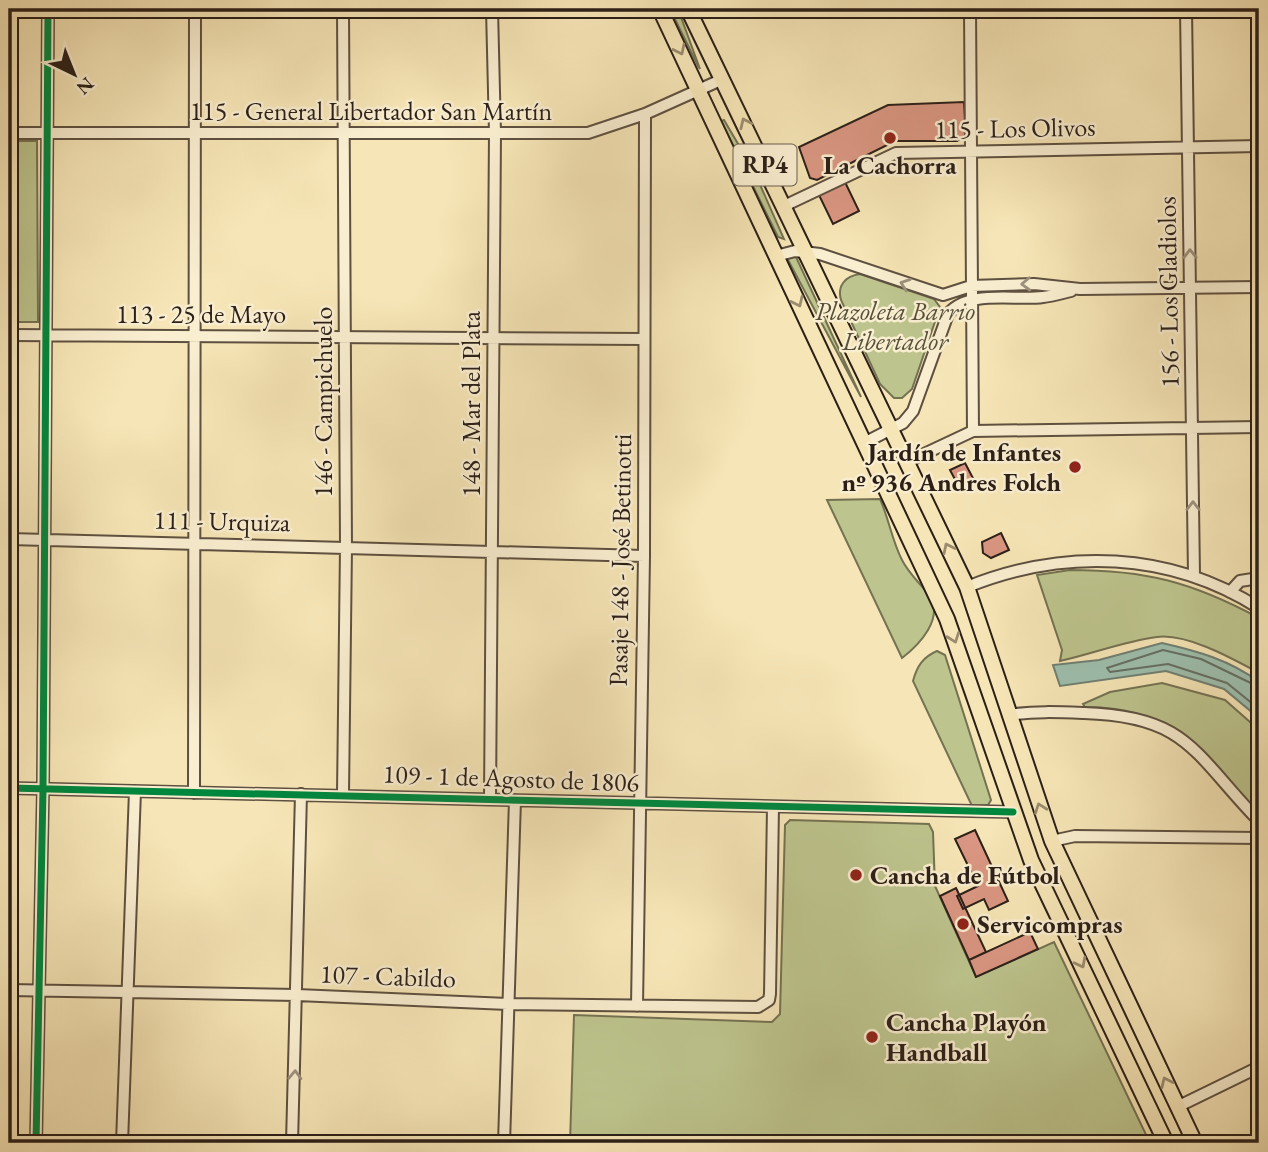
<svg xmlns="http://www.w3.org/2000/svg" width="1268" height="1152" font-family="'EB Garamond',serif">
	<rect width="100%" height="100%" fill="#f6e5b6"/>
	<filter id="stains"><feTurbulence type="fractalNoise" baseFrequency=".00286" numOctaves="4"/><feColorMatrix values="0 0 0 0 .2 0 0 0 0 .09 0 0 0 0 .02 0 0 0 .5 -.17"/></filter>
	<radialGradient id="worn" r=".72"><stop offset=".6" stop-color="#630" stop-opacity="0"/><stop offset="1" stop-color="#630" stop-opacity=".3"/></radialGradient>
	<path fill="#bdc48d" stroke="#747252" stroke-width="2" d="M670 9H678L700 69 698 66Z
		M724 120 754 171 784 239 778 237 721 121Z
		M9 141H37L38 322H9Z
		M791 256 796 257 861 397 787 258Z
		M860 274 934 299 940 307 912 389 902 398H894L880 384 841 300C837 286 845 276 860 274Z
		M880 499C889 519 892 541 902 560 909 574 920 583 929 595 945 618 919 645 902 658L827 500Z
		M1070 570C1146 570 1192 582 1259 618V673C1233 659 1187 633 1157 637 1125 641 1092 654 1060 661L1062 650 1037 575Z
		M937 651 945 655 991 800 988 805 972 806 913 681C917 666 923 657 937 651Z
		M1162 683 1225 700 1259 730V816C1206 750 1176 708 1085 707L1083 704 1110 692Z
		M790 820 929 824 933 832 935 886 976 977 1054 942 1150 1143H570L574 1015 772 1022 780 1014 785 825Z"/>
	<path fill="#9dbfae" stroke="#6f7f72" stroke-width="2" d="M1162 643C1197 651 1230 660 1259 682V718L1224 689 1166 671 1060 686 1053 665 1099 660Z"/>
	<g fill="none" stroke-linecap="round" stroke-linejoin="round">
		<path stroke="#646f63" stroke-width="2" d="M1259 687 1201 659 1163 650 1107 668 1110 672 1168 664 1227 683 1259 709"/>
	</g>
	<path fill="#da9682" stroke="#2b1f18" stroke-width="2" d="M964 102 966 135 957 141H895L817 180 810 178 799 147 888 105Z
		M844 180 859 211 833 224 818 193Z
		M965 463 975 482 960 489 950 470Z
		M1001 533 1009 550 991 558 983 553 982 542Z
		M975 830 1008 901 989 910 984 899 963 909 957 896 978 886 955 839Z
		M956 888 986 952 969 960 940 896Z
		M1030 932 1038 949 976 977 969 960Z"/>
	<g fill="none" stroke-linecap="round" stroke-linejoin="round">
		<defs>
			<path id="minor" d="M343 9 346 547 343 794
				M970 9 973 431
				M1186 9 1194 575
				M9 133H588L645 114 723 79
				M784 206 896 153 1259 146
				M776 256 795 251 820 254 943 295 971 286 1034 284 1080 289 1259 287
				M9 335 644 339
				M864 443 903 423 913 411 948 314C968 289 1015 301 1043 297 1053 296 1062 293 1071 291
				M907 462 973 431 1259 427
				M9 539 644 556
				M967 587C1064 548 1169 551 1259 608
				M1230 592 1240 581 1259 578
				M1008 715C1034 711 1058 712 1084 713 1188 716 1194 754 1259 821
				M9 788 1013 812
				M194 793 195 9
				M490 799 495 133 492 9
				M1052 841 1075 836 1259 838
				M9 990 297 995 508 1004 758 1007 769 1000 770 994 773 807
				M637 1006 644 556 645 114
				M1177 1107 1259 1067
				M36 1143 43 789 48 9
				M122 1143 135 791
				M292 1143 301 794
				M504 1143 515 800"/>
			<path id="major" d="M660 9 947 619 1031 860 1166 1143
				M688 9 967 587 1052 841 1195 1143"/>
		</defs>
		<use href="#minor" stroke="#5e5040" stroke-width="14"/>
		<use href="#major" stroke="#2b1f18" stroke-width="18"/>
		<use href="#minor" stroke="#f9eed0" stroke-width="10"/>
		<use href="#major" stroke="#f6e5b6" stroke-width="14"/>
		<defs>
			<path id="cycleway" d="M9 788 1013 812
				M36 1143 43 789 48 9"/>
		</defs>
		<use href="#cycleway" stroke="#f9eed0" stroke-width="11"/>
		<use href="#cycleway" stroke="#00873e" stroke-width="7"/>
	</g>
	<defs><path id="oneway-chevron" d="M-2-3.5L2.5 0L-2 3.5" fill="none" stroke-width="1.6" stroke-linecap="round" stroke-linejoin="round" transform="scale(1.75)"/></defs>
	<g stroke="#9b8c6f">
		<use href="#oneway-chevron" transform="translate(680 50) rotate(64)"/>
		<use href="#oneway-chevron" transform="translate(745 123) rotate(-115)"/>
		<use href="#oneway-chevron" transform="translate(798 302) rotate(65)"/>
		<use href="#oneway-chevron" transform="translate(948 548) rotate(-116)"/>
		<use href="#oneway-chevron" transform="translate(954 638) rotate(70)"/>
		<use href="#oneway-chevron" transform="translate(1040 808) rotate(-110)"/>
		<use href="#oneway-chevron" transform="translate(1081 963) rotate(63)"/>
		<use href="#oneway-chevron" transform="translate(1166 1082) rotate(-115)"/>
	</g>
	<g stroke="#9c917d">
		<use href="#oneway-chevron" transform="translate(1190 254) rotate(-91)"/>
		<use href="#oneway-chevron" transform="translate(905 284) rotate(-161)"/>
		<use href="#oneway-chevron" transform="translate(1026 284) rotate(178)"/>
		<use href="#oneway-chevron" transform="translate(1193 506) rotate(-90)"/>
		<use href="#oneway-chevron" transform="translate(295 1075) rotate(-88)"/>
	</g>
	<g fill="#8f2418" stroke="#f9eed0" stroke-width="2.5">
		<circle cx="890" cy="138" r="7"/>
		<circle cx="1075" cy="467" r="7"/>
		<circle cx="856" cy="875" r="7"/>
		<circle cx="963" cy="924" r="7"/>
		<circle cx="872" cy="1037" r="7"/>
	</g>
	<g text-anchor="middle" stroke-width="5" stroke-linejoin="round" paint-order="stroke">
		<rect fill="#f9eed0" stroke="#695d4f" stroke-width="2" x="733.5" y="144.5" width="63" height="41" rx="5"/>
		<g font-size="24" font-weight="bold" fill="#2b1f18">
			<text x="765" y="173">RP4</text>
		</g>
		<g font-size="26" fill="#2b1f18" stroke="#f9eed0">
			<text x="371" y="120">115 - General Libertador San Martín</text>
			<text transform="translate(1015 128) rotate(-1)" y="9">115 - Los Olivos</text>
			<text transform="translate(1168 292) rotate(-91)" y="9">156 - Los Gladiolos</text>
			<text x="201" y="323">113 - 25 de Mayo</text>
			<text transform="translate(323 402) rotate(-90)" y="9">146 - Campichuelo</text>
			<text transform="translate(471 404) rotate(-90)" y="9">148 - Mar del Plata</text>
			<text transform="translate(222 521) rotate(1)" y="9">111 - Urquiza</text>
			<text transform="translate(620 560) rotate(-89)" y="9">Pasaje 148 - José Betinotti</text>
			<text transform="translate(511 778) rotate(2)" y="9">109 - 1 de Agosto de 1806</text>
			<text transform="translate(388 976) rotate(2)" y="9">107 - Cabildo</text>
		</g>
		<g font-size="26" font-weight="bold" fill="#2b1f18" stroke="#f9eed0" text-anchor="start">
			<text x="890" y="174" text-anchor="middle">La Cachorra</text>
			<text x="1061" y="461" text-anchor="end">Jardín de Infantes<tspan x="1061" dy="30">nº 936 Andres Folch</tspan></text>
			<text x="870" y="884">Cancha de Fútbol</text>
			<text x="977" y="933">Servicompras</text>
			<text x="886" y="1031">Cancha Playón<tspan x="886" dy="30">Handball</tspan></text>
		</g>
		<g font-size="26" font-style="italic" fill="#57513b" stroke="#f9eed0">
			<text x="895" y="320">Plazoleta Barrio<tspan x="895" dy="30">Libertador</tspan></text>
		</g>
	</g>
	<rect width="1268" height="1152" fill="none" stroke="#f6e5b6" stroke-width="35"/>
	<rect x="10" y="10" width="1247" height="1131" fill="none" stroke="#2b1f18" stroke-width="3.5"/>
	<rect x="18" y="18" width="1233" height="1117" fill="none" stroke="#2b1f18" stroke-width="2"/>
	<g transform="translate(74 74) rotate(137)" stroke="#f9eed0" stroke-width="5" paint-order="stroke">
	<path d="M0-5L12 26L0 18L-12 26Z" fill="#2b1f18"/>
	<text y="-10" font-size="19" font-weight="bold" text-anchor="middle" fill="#2b1f18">N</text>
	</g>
	<rect width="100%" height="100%" filter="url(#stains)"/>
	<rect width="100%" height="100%" fill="url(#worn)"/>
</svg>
